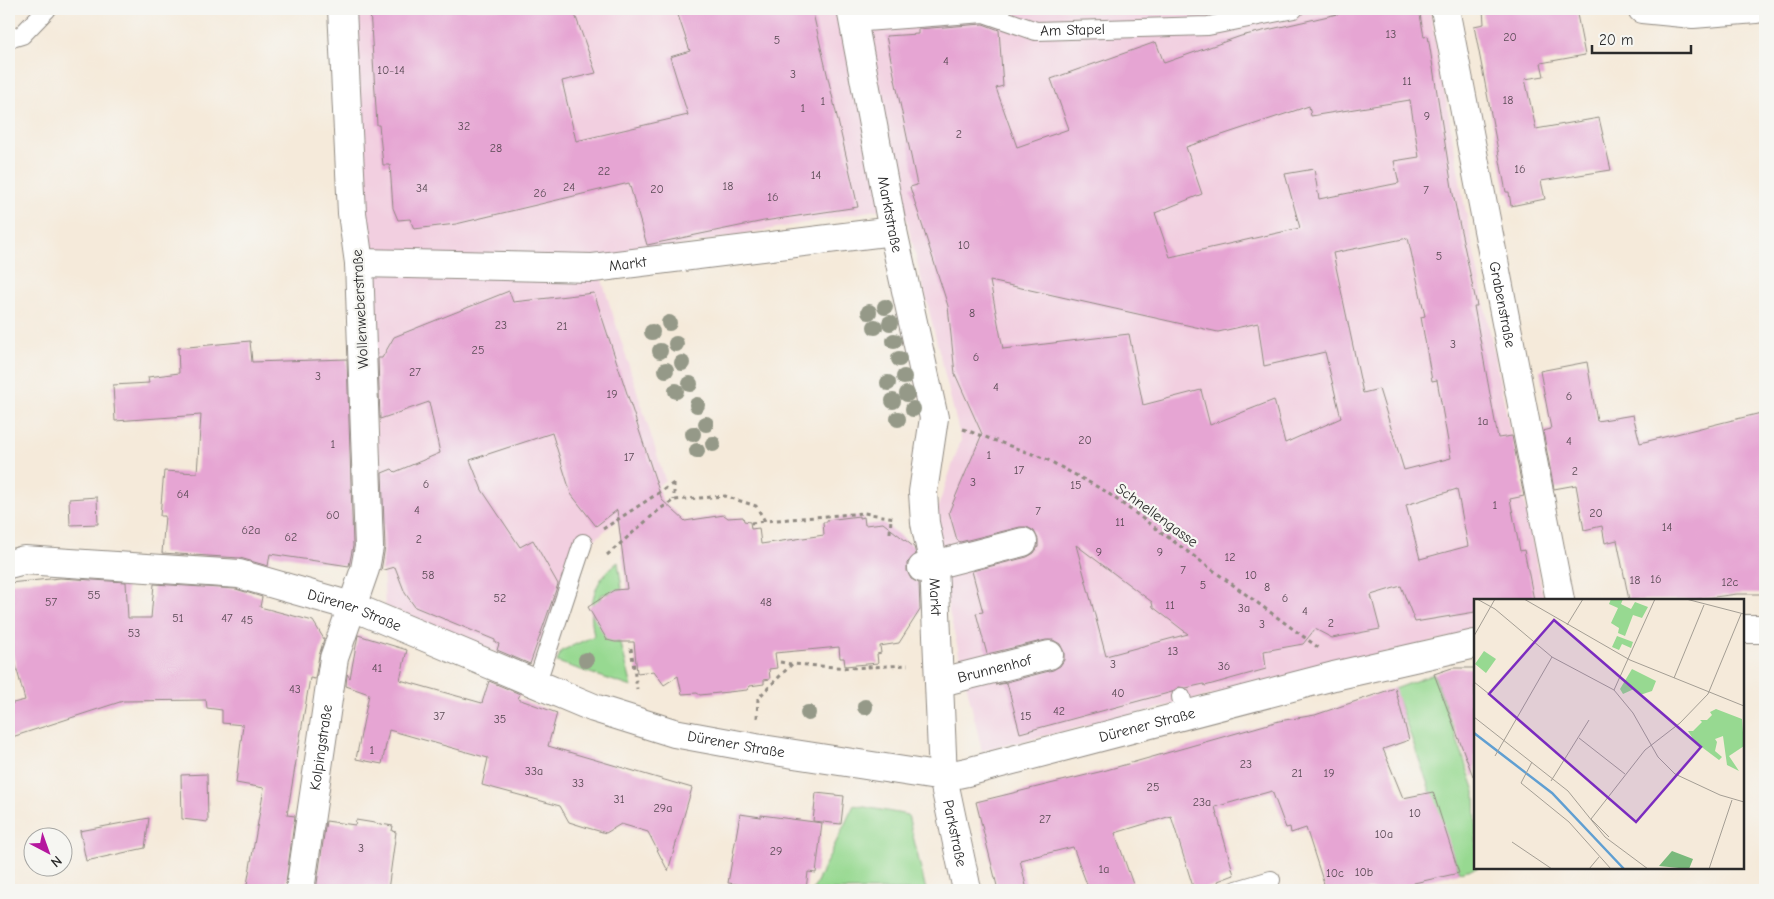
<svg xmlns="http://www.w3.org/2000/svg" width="1774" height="899" font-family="'Comic Neue',sans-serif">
	<rect width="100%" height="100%" fill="#f6f6f2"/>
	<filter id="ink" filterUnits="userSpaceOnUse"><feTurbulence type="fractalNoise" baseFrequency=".02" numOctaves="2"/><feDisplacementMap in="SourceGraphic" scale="10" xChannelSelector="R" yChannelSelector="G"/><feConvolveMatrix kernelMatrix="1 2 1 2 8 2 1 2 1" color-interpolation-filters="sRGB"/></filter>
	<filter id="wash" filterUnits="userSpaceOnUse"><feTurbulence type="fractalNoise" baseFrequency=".0096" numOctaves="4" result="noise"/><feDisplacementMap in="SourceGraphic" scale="20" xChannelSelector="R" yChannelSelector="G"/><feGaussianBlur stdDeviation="1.12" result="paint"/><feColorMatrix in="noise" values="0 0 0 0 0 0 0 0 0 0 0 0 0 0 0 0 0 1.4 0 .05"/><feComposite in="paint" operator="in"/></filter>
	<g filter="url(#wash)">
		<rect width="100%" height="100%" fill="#f5eada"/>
		<path fill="#f2cfe0" d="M355 9H1430L1463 198 1544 600H1475V631L982 751 930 530 961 440 903 205 596 261 665 480 575 556 532 667 385 606Z"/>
		<path fill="#97d991" stroke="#61825e" d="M618 562 622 589 601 595 597 606 605 635 621 644 632 687 557 662 561 651 594 636C588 606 592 581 618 562Z
			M1434 674 1475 791 1477 868 1459 872 1394 689Z
			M854 805 908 815 926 890H813Z"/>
		<g id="blocks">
			<path fill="#e6a5d3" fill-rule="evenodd" d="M370 9H573L596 73 562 81 576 141 688 115 670 57 690 51 676 9H812L858 207 764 221 647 245 629 183 456 224 414 229 410 219 398 220 393 208 390 165H383L379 125H377Z
				M1359 9H1419L1424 37 1428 36 1453 194 1477 306H1474L1498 438 1512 436 1524 496 1510 499 1520 551 1524 550 1534 600H1475V612L1415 622 1401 586 1371 595 1380 629 1332 638 1315 629 1303 644 1264 651 1266 669 1205 686 1204 684 1186 688 1179 687 1172 692 1020 733 1007 683 995 685 1053 670 1060 666 1064 660V652L1060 644 1053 640H1046L987 654 976 613 983 612 972 571 1027 557 1034 553 1038 547V539L1034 531 1027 527H1020L960 542 957 540 949 512 982 434 955 374 948 306 910 187 917 185 886 36 918 34V29L983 24 999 30 1003 86 996 88 1017 147 1069 129 1051 79 1156 42 1164 63 1241 36ZM1410 100 1419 157 1394 161 1399 183 1319 199 1314 169 1285 174 1300 228 1170 257 1155 213 1202 194 1186 147 1309 106 1311 116ZM1408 238 1425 316 1421 317 1432 381 1437 380 1451 458 1404 470 1379 389 1363 393 1333 253ZM990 281 1218 332 1258 323 1264 366 1325 352 1341 418 1285 443 1274 400 1210 425 1201 390 1143 405 1129 334 1003 349ZM1457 489 1468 546 1420 559 1406 505ZM1076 545 1152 602 1153 607 1188 634 1106 656Z
				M1483 9H1576L1585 55 1541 63 1544 76 1525 79 1536 129 1599 118 1611 170 1541 181 1545 199 1511 206 1509 192H1506L1474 26 1484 24Z
				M509 291 513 302 594 293 662 500 685 521 724 515 728 518 743 517 744 521 750 522 751 529 759 528 761 544 824 535 823 522H827V520L859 516V518L864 517 865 525 883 523 914 547 916 554 907 563V571L911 579 919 583 920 610 899 643 880 646 881 653 877 654 878 663 845 666 844 658H840L839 647 775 653 777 668 769 669 770 679 764 680V684L750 686 747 690 700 695 697 693 682 694 678 676 664 685 654 671 637 673 634 642H615L607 640 588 607 614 590 627 589 617 510 596 526 571 494 552 433 470 460 482 490 520 547 533 540 558 584 530 664 497 650 499 644 495 642V640L415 607 405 593 395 567 381 571 385 547 382 473 392 469 395 472 440 453 429 402 380 419 378 358H382L394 337Z
				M250 341 252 362 347 359 353 546 349 566 270 554 268 566 240 558 162 553 165 516H160L164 471 197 473 201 415 115 421 113 385 149 383 148 377 179 373 178 348Z
				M1587 362 1597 421 1633 415 1640 443 1765 412V594H1737L1692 600H1629L1617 540 1605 543 1602 526 1584 530 1576 485 1554 489 1543 431 1551 429 1540 371Z
				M97 497 98 524 70 525 69 499Z
				M60 578 126 582 128 618H151L154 584 236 589 262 597 260 607 313 621 324 639 319 656 315 679 310 678 287 815 295 816 285 890H246L264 788 236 783 243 725 222 723V710L207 708 206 700 123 701 9 738V704L25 700 9 640V583Z
				M358 635 407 650 400 680 482 703 489 681 520 694 518 699 557 713 548 746 692 788 668 871 648 832 621 824 606 833 588 828 569 822 560 806 482 785 488 758 389 730 382 764 356 759 369 694 346 686 347 674 350 678Z
				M1452 668H1475V776H1473L1434 674Z
				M1395 688 1409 740 1383 749 1403 798 1433 792 1459 873 1414 883 1415 890H1326L1306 828 1291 833 1290 827 1286 828 1272 791 1215 807 1234 875 1218 881 1219 885 1194 890 1171 816 1115 833 1135 890H1089L1073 847 1020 860 1027 890H998L976 802 1103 771 1279 721 1315 715Z
				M207 774 208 822 182 819 181 775Z
				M816 793 844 796 841 824 813 821Z
				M740 814 761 817V815L822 823 816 873 808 872 806 890H782L728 883Z
				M149 818 145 848 86 861 80 831Z
				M356 820 393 826 392 831 396 832 388 890H316L326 821 355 825Z"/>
		</g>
	</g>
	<g filter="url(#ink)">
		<use href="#blocks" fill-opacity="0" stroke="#908a82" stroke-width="1"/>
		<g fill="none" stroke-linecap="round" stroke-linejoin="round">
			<defs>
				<g id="lane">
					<path id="s1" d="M852 23 984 13 1036 31 1208 26 1294 9"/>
					<path d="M9 39 22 35 47 9"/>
					<path d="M536 685 583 543"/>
					<path d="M1181 697 1186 715"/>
					<path d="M1237 890 1271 880"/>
				</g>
				<g id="street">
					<path id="s2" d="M851 9 893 231 934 418 923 492 925 523 934 565 943 777 967 890"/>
					<path id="s3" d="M1445 9 1560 600"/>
					<path d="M1642 9 1693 14 1756 9"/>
					<path id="s4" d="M359 263 593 268 893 231"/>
					<path id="s5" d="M9 564 24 560 239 574 351 606 594 708 674 733 756 748 943 777 967 772 1334 676 1475 644"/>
					<path d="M922 568 1023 542"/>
					<path d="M1743 629H1765"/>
					<path id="s6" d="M941 682 1049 655"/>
					<path id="s7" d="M300 890 334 658 365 569 369 547 359 263 352 213 342 9"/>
				</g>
			</defs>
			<use href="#lane" stroke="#908a82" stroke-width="20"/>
			<use href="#street" stroke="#908a82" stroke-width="30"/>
			<path stroke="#908a82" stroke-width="3" stroke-dasharray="4 4" stroke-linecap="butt" d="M963 429 1046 459 1105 491 1319 648
				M674 483V500
				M751 523 765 521
				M603 529 674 483
				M890 533 891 518
				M607 555 660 509 674 500 725 496 756 506 765 521 864 513 895 518
				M631 648 637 689
				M780 662 791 664
				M757 718 758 698 792 664 849 668 908 665"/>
			<use href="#lane" stroke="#fff" stroke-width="18"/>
			<use href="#street" stroke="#fff" stroke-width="28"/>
		</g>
		<g fill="#959988">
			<circle cx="885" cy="307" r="8"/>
			<circle cx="869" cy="312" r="8"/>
			<circle cx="669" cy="323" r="8"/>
			<circle cx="890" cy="323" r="8"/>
			<circle cx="875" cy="327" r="8"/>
			<circle cx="652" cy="332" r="8"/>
			<circle cx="894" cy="341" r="8"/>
			<circle cx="676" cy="344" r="8"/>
			<circle cx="660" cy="351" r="8"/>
			<circle cx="899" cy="359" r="8"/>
			<circle cx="682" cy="363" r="8"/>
			<circle cx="666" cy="370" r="8"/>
			<circle cx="904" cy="377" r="8"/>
			<circle cx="888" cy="383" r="8"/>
			<circle cx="690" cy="384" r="8"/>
			<circle cx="676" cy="391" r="8"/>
			<circle cx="907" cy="394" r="8"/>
			<circle cx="893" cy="401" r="8"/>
			<circle cx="697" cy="405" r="8"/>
			<circle cx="913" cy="409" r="8"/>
			<circle cx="898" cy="419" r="8"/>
			<circle cx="706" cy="424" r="8"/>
			<circle cx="693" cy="434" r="8"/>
			<circle cx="713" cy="444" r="8"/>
			<circle cx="697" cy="451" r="8"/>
			<circle cx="586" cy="660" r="8"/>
			<circle cx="865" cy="707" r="8"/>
			<circle cx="808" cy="713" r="8"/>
		</g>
	</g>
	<g text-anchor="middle" stroke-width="4.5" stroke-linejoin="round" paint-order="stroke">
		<g font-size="12" fill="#5a4a55">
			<text x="1391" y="38">13</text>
			<text x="1510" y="41">20</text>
			<text x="777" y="44">5</text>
			<text x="946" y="65">4</text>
			<text x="391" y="74">10-14</text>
			<text x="793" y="78">3</text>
			<text x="1407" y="85">11</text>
			<text x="1508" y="104">18</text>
			<text x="823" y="105">1</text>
			<text x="803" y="112">1</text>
			<text x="1427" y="120">9</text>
			<text x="464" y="130">32</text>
			<text x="959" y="138">2</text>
			<text x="496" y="152">28</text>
			<text x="1520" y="173">16</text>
			<text x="604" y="175">22</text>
			<text x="816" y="179">14</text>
			<text x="728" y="190">18</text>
			<text x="569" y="191">24</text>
			<text x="422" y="192">34</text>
			<text x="657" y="193">20</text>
			<text x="1426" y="194">7</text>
			<text x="540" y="197">26</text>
			<text x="773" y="201">16</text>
			<text x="964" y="249">10</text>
			<text x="1439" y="260">5</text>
			<text x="972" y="317">8</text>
			<text x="501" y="329">23</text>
			<text x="562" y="330">21</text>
			<text x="1453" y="348">3</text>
			<text x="478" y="354">25</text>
			<text x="976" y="361">6</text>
			<text x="415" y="376">27</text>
			<text x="318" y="380">3</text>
			<text x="996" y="391">4</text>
			<text x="612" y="398">19</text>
			<text x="1569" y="400">6</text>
			<text x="1483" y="425">1a</text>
			<text x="1085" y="444">20</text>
			<text x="1569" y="445">4</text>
			<text x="333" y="448">1</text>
			<text x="989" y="459">1</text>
			<text x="629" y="461">17</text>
			<text x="1019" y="474">17</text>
			<text x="1575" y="475">2</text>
			<text x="973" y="486">3</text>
			<text x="426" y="488">6</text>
			<text x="1076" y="489">15</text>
			<text x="183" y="498">64</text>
			<text x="1495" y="509">1</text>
			<text x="417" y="514">4</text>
			<text x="1038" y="515">7</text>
			<text x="1596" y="517">20</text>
			<text x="333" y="519">60</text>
			<text x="1120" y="526">11</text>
			<text x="1667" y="531">14</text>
			<text x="251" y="534">62a</text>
			<text x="291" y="541">62</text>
			<text x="419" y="543">2</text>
			<text x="1099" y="556">9</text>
			<text x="1160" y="556">9</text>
			<text x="1230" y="561">12</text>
			<text x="1183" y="574">7</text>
			<text x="428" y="579">58</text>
			<text x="1251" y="579">10</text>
			<text x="1656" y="583">16</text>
			<text x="1635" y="584">18</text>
			<text x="1730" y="586">12c</text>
			<text x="1203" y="589">5</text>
			<text x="1267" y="591">8</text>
			<text x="94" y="599">55</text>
			<text x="500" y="602">52</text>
			<text x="1285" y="602">6</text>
			<text x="51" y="606">57</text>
			<text x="766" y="606">48</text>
			<text x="1170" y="609">11</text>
			<text x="1244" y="612">3a</text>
			<text x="1305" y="615">4</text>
			<text x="178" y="622">51</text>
			<text x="227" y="622">47</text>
			<text x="247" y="624">45</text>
			<text x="1331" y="627">2</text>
			<text x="1262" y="628">3</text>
			<text x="134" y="637">53</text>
			<text x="1173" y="655">13</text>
			<text x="1113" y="668">3</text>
			<text x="1224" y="670">36</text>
			<text x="377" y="672">41</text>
			<text x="295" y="693">43</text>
			<text x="1118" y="697">40</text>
			<text x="1059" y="715">42</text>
			<text x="439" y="720">37</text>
			<text x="1026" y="720">15</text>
			<text x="500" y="723">35</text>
			<text x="372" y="754">1</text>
			<text x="1246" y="768">23</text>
			<text x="534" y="775">33a</text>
			<text x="1297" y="777">21</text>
			<text x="1329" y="777">19</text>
			<text x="578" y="787">33</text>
			<text x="1153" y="791">25</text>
			<text x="619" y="803">31</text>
			<text x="1202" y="806">23a</text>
			<text x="663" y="812">29a</text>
			<text x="1415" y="817">10</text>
			<text x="1045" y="823">27</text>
			<text x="1384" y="838">10a</text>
			<text x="361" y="852">3</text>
			<text x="776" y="855">29</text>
			<text x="1104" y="873">1a</text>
			<text x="1364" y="876">10b</text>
			<text x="1335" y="877">10c</text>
		</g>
		<g font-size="15" fill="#2b2b2b" stroke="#f6f6f2">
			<text dy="5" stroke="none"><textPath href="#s1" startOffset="224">Am Stapel</textPath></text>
			<text dy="5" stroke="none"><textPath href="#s2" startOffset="209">Marktstraße</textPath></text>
			<text dy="5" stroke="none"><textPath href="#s4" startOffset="269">Markt</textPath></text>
			<text dy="5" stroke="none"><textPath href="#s3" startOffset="301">Grabenstraße</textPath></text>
			<text transform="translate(360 309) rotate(-93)" y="5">Wollenweberstraße</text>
			<text transform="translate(1157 515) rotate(36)" y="5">Schnellengasse</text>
			<text dy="5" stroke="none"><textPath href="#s2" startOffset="598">Markt</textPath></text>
			<text dy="5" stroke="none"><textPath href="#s5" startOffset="352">Dürener Straße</textPath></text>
			<text dy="5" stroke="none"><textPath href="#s6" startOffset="55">Brunnenhof</textPath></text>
			<text dy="5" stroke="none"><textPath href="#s5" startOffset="1178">Dürener Straße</textPath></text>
			<text dy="5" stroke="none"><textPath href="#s5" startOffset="758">Dürener Straße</textPath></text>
			<text dy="5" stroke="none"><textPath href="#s7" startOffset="144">Kolpingstraße</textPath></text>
			<text dy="5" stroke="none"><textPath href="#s2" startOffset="836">Parkstraße</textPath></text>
		</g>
	</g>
	<g transform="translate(1474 599)">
		<rect width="270" height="270" fill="#f5eada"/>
		<path d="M137 0H149L147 5 157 10 161 3 174 8 168 19 159 16 151 37 144 34 145 29 137 24 144 9 135 5ZM143 37 159 43 157 49 148 45 145 51 138 48ZM10 52 22 60 12 74 1 65ZM158 70 182 82 178 92 166 96 160 90 149 95 146 90ZM242 110 268 120 270 147 255 157 265 172 253 166 249 137 241 140 243 143 241 152 248 158 245 161 221 143 214 132H219L228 123 226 121H233L238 116 236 113Z" fill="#97d991"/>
		<path d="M198 252 219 260 215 270 185 267Z" fill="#79b97b"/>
		<path fill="none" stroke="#609fd2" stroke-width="2.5" d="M0 134 78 194 150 270"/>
		<path fill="none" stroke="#a49e94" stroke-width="1" d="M3 0 21 10 78 58 140 91 159 114 184 158 201 175 246 196 270 203M50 0 156 61 270 107M212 0 270 15M93 26 109 0M0 37 21 0M200 79 230 6M0 83 30 107M140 91 181 0M0 118 94 192 131 238 174 270M105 139 151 175M21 157 78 58M58 163 47 184 95 223 137 270M77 182 115 121M117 220 171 151 206 124 234 95 267 15M117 220 135 238M38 243 78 270M115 270 125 258M235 270 258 201"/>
		<path fill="#7b2cbf" fill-opacity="0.15" stroke="#7b2cbf" stroke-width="2.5" d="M80 21 227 148 162 223 15 95Z"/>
		<rect width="270" height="270" fill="none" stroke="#2b2b2b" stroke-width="2.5"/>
	</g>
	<rect width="1774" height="899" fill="none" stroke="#f6f6f2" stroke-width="30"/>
	<g transform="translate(48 852) rotate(139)"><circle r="24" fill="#f6f6f2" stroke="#a5a5a2"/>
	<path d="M0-4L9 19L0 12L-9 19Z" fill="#b5179e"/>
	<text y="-8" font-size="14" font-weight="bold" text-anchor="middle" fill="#2b2b2b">N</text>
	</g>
	<path d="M1592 45v8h99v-8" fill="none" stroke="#2b2b2b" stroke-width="2.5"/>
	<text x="1599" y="45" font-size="15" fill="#2b2b2b" stroke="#f6f6f2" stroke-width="4" paint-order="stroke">20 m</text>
</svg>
